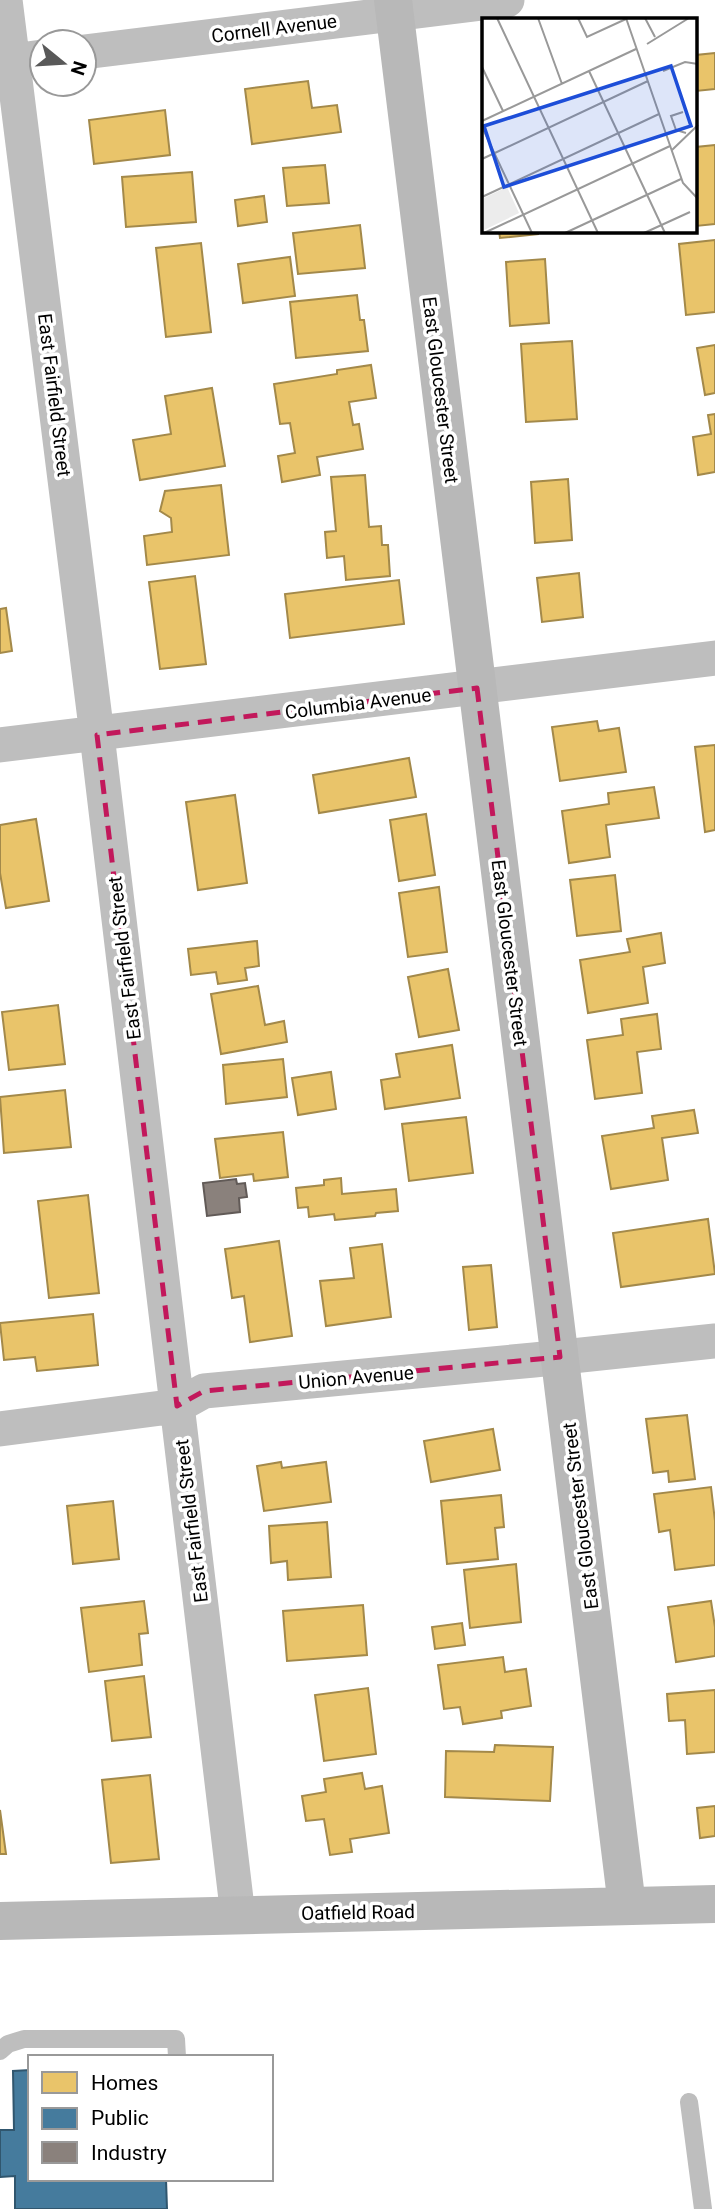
<svg xmlns="http://www.w3.org/2000/svg" width="715" height="2209" font-family="Roboto,sans-serif">
	<rect width="100%" height="100%" fill="#fff"/>
	<path fill="#e9c46a" stroke="#a3894a" stroke-width="2" d="M715 53V89L696 91V55Z
		M308 81 312 108 337 105 341 132 252 144 245 89Z
		M165 110 170 155 94 164 89 120Z
		M715 145V224L696 226V147Z
		M325 165 329 203 287 206 283 168Z
		M192 172 196 222 126 227 122 177Z
		M264 196 267 222 238 226 235 200Z
		M360 225 365 268 298 274 293 233Z
		M499 231H538V234L500 238Z
		M715 240V312L686 315 679 244Z
		M201 243 211 332 166 337 156 248Z
		M290 257 295 296 243 303 238 264Z
		M545 259 549 323 510 326 506 262Z
		M357 295 360 320H364L368 351 296 358 290 302Z
		M572 341 577 419 526 422 521 344Z
		M715 345V393L705 395 697 348Z
		M371 365 376 398 349 402 353 425 359 424 363 449 317 457 320 475 282 482 278 456 295 453 290 423 280 424 274 384 337 374V370Z
		M212 388 225 466 140 480 133 440 171 434 165 396Z
		M715 414V472L698 475 693 437 711 434 708 415Z
		M365 475 369 527 381 526 382 545H388L390 576 346 580 344 556 327 558 325 532 336 531 331 477Z
		M568 479 572 540 535 543 531 482Z
		M221 485 229 555 147 565 144 536 172 532 171 518 160 511 165 491Z
		M579 573 583 617 542 622 537 578Z
		M195 576 206 664 160 669 149 582Z
		M399 580 404 624 290 638 285 594Z
		M6 608 12 651 0 653V609Z
		M597 721 599 731 619 728 626 772 560 781 552 727Z
		M715 745V830L705 832 695 747Z
		M409 758 416 797 319 813 313 775Z
		M654 787 659 818 606 825 610 857 569 863 562 811 609 804 608 793Z
		M235 795 247 883 198 890 186 802Z
		M426 814 435 875 399 881 390 820Z
		M36 819 49 901 6 908 0 873V825Z
		M615 875 621 931 577 936 570 880Z
		M439 887 447 952 408 957 399 893Z
		M661 933 665 963 643 967 648 1003 588 1013 580 960 630 952 627 939Z
		M257 941 259 966 245 968 247 980 218 984 216 972 191 975 188 949Z
		M448 969 459 1030 419 1037 408 977Z
		M258 986 265 1025 284 1021 287 1042 221 1054 211 994Z
		M58 1005 65 1064 9 1070 2 1012Z
		M657 1014 661 1049 637 1052 642 1093 595 1099 587 1040 623 1035 621 1019Z
		M452 1045 460 1098 385 1109 381 1080 400 1077 396 1054Z
		M283 1059 287 1097 226 1104 223 1065Z
		M331 1072 336 1109 298 1115 292 1078Z
		M65 1090 71 1147 4 1153 0 1097Z
		M694 1110 698 1133 662 1138 668 1180 611 1189 602 1136 654 1128 652 1116Z
		M466 1117 473 1173 409 1181 402 1124Z
		M283 1132 288 1177 254 1181 253 1174 220 1178 215 1139Z
		M341 1178 342 1194 396 1189 398 1211 376 1213 375 1216 335 1220 334 1214 309 1217 308 1207 298 1208 296 1188 324 1185V1180Z
		M88 1195 99 1293 49 1298 38 1201Z
		M708 1219 715 1274 621 1287 613 1233Z
		M279 1241 292 1336 250 1342 244 1296 232 1298 225 1249Z
		M382 1244 391 1317 326 1326 320 1281 354 1278 350 1248Z
		M491 1265 497 1327 469 1330 463 1267Z
		M93 1314 98 1365 37 1371 35 1357 4 1360 0 1323Z
		M687 1415 695 1479 669 1482 668 1471 653 1473 646 1419Z
		M493 1429 500 1470 431 1482 424 1441Z
		M281 1462 282 1468 326 1462 331 1502 264 1511 257 1466Z
		M711 1487 715 1521V1565L675 1570 670 1530 659 1532 654 1494Z
		M501 1495 504 1527 495 1528 498 1559 447 1564 441 1501Z
		M113 1501 119 1559 73 1564 67 1506Z
		M327 1522 331 1577 288 1580 287 1561 271 1563 269 1526Z
		M516 1564 521 1622 470 1628 464 1570Z
		M144 1601 148 1633 139 1634 142 1665 89 1672 81 1608Z
		M711 1601 715 1627V1656L676 1662 668 1607Z
		M363 1605 367 1655 287 1661 283 1611Z
		M462 1623 465 1645 435 1649 432 1627Z
		M503 1657 505 1672 526 1669 531 1706 501 1711 502 1718 463 1724 460 1707 444 1709 438 1665Z
		M144 1676 151 1737 112 1741 105 1681Z
		M368 1688 376 1754 324 1761 315 1695Z
		M715 1690V1752L687 1754 685 1720 669 1721 667 1694Z
		M495 1745 553 1747 550 1801 445 1797 446 1751 494 1752Z
		M362 1773 365 1789 382 1786 389 1833 350 1839 352 1852 330 1855 324 1819 306 1821 302 1796 326 1792 324 1779Z
		M150 1775 159 1859 111 1863 102 1780Z
		M715 1806V1836L700 1838 697 1808Z
		M0 1810 6 1854H0Z"/>
	<path fill="#457b9d" stroke="#30566e" stroke-width="2" d="M30 2070V2179H166L167 2209H15V2176L0 2177V2130H14L13 2071Z"/>
	<path fill="#8a817c" stroke="#615a57" stroke-width="2" d="M236 1179 237 1184 245 1183 247 1197 239 1198 240 1212 207 1216 203 1183Z"/>
	<g fill="none" stroke-linecap="round" stroke-linejoin="round">
		<path stroke="#bebebe" stroke-width="18" d="M0 2051 8 2044 24 2039H176L177 2057
			M689 2102 703 2209"/>
		<path stroke="#bebebe" stroke-width="35" d="M5 0 97 735 238 1916
			M84 52 507 0
			M0 63 42 57
			M0 745 715 658
			M0 1429 177 1406 204 1391 534 1360 715 1341"/>
		<path stroke="#b8b8b8" stroke-width="38" d="M393 0 627 1906
			M0 1921 715 1904"/>
	</g>
	<path fill="none" stroke="#c2185b" stroke-width="5" stroke-dasharray="14 9" stroke-linejoin="round" d="M477 688 560 1357 204 1391 177 1406 97 735Z"/>
	<g text-anchor="middle" stroke-width="7" stroke-linejoin="round" paint-order="stroke">
		<g font-size="19" fill="#000" stroke="#fff">
			<text transform="translate(274 28) rotate(-7)" y="7">Cornell Avenue</text>
			<text transform="translate(441 390) rotate(83)" y="7">East Gloucester Street</text>
			<text transform="translate(55 395) rotate(83)" y="7">East Fairfield Street</text>
			<text transform="translate(358 703) rotate(-7)" y="7">Columbia Avenue</text>
			<text transform="translate(510 953) rotate(83)" y="7">East Gloucester Street</text>
			<text transform="translate(124 958) rotate(-97)" y="7">East Fairfield Street</text>
			<text transform="translate(356 1377) rotate(-5)" y="7">Union Avenue</text>
			<text transform="translate(580 1516) rotate(-97)" y="7">East Gloucester Street</text>
			<text transform="translate(191 1521) rotate(-97)" y="7">East Fairfield Street</text>
			<text transform="translate(358 1912) rotate(-1)" y="7">Oatfield Road</text>
		</g>
	</g>
	<g transform="translate(482 18)">
		<rect width="215" height="215" fill="#fff"/>
		<path d="M25 169 37 195 0 213V181Z" fill="#ececec"/>
		<path fill="none" stroke="#999" stroke-width="2" d="M15 0 116 215M56 0 80 66M96 0 105 19 144 1M144 0 201 165 216 181M163 0 173 19M165 26 207 0M0 49 21 93M107 53 183 215M181 53 203 44 216 46M201 94 189 98 194 112 204 115M0 103 154 31M0 109 50 215M190 132 216 107M0 141 166 63M0 179 177 96M2 215 188 128M83 215 199 161M162 215 208 194"/>
		<path fill="#1d4ed8" fill-opacity="0.15" stroke="#1d4ed8" stroke-width="3.5" d="M189 48 209 108 22 169 2 108Z"/>
		<rect width="215" height="215" fill="none" stroke="#000" stroke-width="3.5"/>
	</g>
	<rect x="28" y="2055" width="245" height="126" fill="#ffffff" stroke="#999999" stroke-width="2"/>
	<rect x="42" y="2072" width="35" height="21" fill="#e9c46a" stroke="#999999" stroke-width="2"/>
	<text x="91" y="2090" font-size="21" fill="#000000">Homes</text>
	<rect x="42" y="2108" width="35" height="21" fill="#457b9d" stroke="#999999" stroke-width="2"/>
	<text x="91" y="2125" font-size="21" fill="#000000">Public</text>
	<rect x="42" y="2142" width="35" height="21" fill="#8a817c" stroke="#999999" stroke-width="2"/>
	<text x="91" y="2160" font-size="21" fill="#000000">Industry</text>
	<g transform="translate(63 63) rotate(108)"><circle r="33" fill="#ffffff" stroke="#999999" stroke-width="2"/>
	<path d="M0-5L12 26L0 18L-12 26Z" fill="#595959"/>
	<text y="-10" font-size="19" font-weight="bold" text-anchor="middle" fill="#000000">N</text>
	</g>
</svg>
